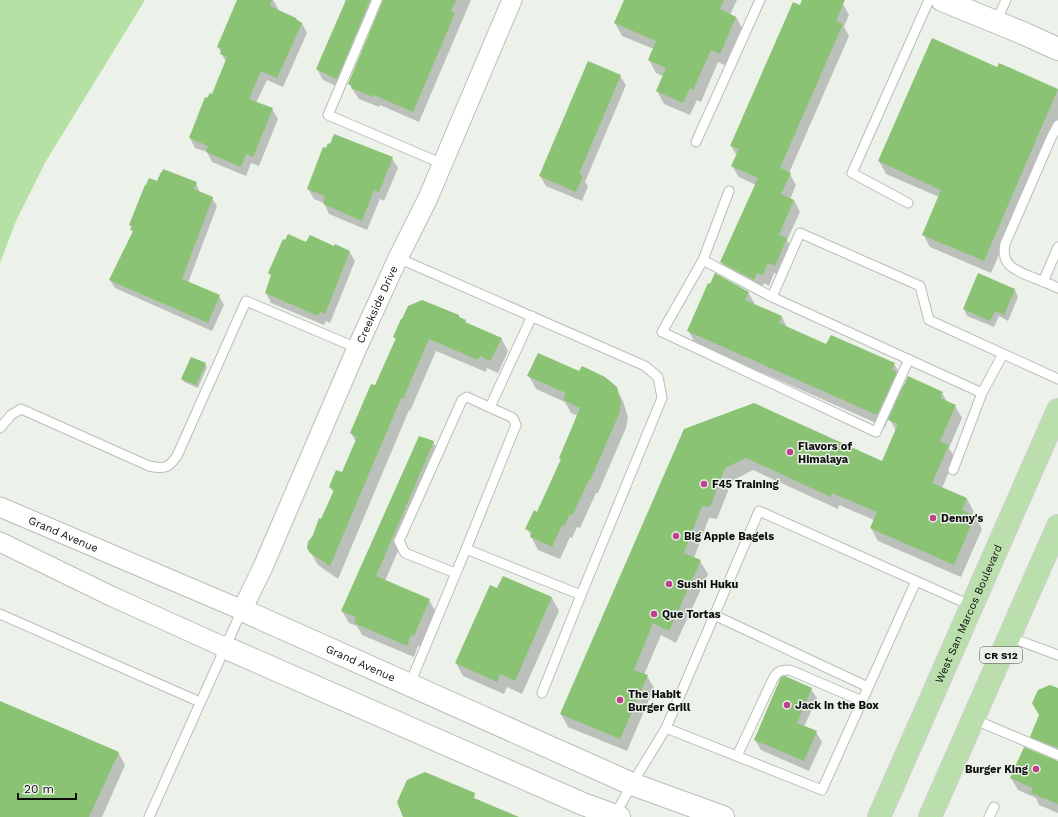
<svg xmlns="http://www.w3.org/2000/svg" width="1058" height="817" font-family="'Work Sans',sans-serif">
	<rect width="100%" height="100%" fill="#ecf1ea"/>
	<path fill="#b5e1a5" d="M0 0H145L46 161 16 221 0 263Z"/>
	<path fill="#0003" d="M238 0H273L278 8 277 11 302 23 307 33 283 87 267 80 256 103 272 109 278 119 259 166 251 163 246 176 212 162 207 152 195 148 190 138 213 96 226 62 218 47Z
		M344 0H471L419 122 380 105 379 107 359 99 349 84 383 4 377 8 343 89 323 80 317 69 346 1Z
		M625 0H737L730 15 736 17 743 30 727 66 718 62 701 102 697 100 690 115 664 104 657 91 663 76 656 73 649 60 654 49 622 36 615 23Z
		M803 0H833L843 4 849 15 844 27 849 36 789 173 796 185 790 199 794 200 800 212 787 240 793 250 782 276 774 273 769 286 764 283 760 291 728 273 721 262 756 185 739 177 732 166 737 156 731 146Z
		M1000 64 1058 90V119L991 273 930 247 923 234 939 197 886 174 879 161 998 68Z
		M620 76 626 85 585 182 588 186 582 201 546 186 540 176Z
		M331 145 392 158 398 168 384 201 380 199 367 230 329 214 324 203 314 199 308 189 326 149Z
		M157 183H196L200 193 212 198 217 206 188 283 219 296 224 305 212 331 115 288 110 280 133 232 130 225Z
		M307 243 335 247 349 251 355 261 330 323 326 321 324 325 271 303 266 293 272 277 269 273Z
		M979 275 1015 290 1018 297 1008 321 999 316 994 327 967 316 964 309Z
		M748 292 756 306 782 317 788 329 827 346 894 364 902 377 900 380 904 387 942 393 948 403 955 406 962 418 949 448 955 458 942 488 967 499 974 512 972 515 975 516 982 529 961 577 878 541 871 528 874 520 839 505 838 509 753 470 732 481 717 519 709 518 694 558 700 561 708 574 676 643 661 635 644 675 647 676 654 688 627 751 568 727 561 714 684 430 882 462 896 431 889 418 885 427 695 343 688 330Z
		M459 316 460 318 465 320 467 324 501 338 508 351 498 373 487 368 486 372 436 351 410 411 409 410 338 579 318 565 308 548 334 493 330 487 343 474 356 442 351 433 376 386 396 340 394 337Z
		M205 364 207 367 198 388 184 382 182 379Z
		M529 376 616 388 623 401 628 417 626 428 598 493H596L580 528 577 527 572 538 570 537 560 559 538 550 527 528 537 513 561 460 560 458 578 416 571 413 565 402 536 389Z
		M433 442 440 454 385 581 429 600 436 612 420 647 418 646 414 657 362 635 357 626 349 623 342 611Z
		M503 577 552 598 559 611 522 694 507 687 504 694 463 676 456 663 498 590Z
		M811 689 817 698 804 727 816 732 822 742 809 771 761 750 755 740Z
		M1058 689V757L1038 749 1031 737Z
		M0 702 118 752 125 765 102 817H0Z
		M1058 761V813L1039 805 1036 798 1018 790 1011 778Z"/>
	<path fill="#89c373" d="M237 0H272L270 6 296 18V19L302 23 277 78 261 71 249 99 273 108 253 157 246 154 241 167 206 152 208 146 189 138 205 97 207 98 210 93 212 94 227 57 220 54 222 49 217 47Z
		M346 0H370L337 79 316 69Z
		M383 0H456L451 11 455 13 413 112 374 95 373 97 351 88 352 86 348 84Z
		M624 0H724L720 9 736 17 720 54 711 50 693 90 690 88 683 103 656 91 666 68 648 60 656 41 614 23Z
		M802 0H845L836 21 843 24 780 168 791 173 781 194 794 200 779 235 787 238 775 266 768 263 763 275 757 273 754 280 720 262 758 178 731 166 739 149 730 146 793 2 800 5Z
		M932 38 997 67 999 63 1058 89 984 261 922 235 941 190 878 161Z
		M588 61 621 75 579 174 583 176 576 192 539 176Z
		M334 134 393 157 379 192 374 190 362 221 323 204 325 196 307 189 323 147 326 148 328 143 330 144Z
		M163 169 197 182 194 189 213 197 182 279 220 295 208 323 109 280 133 231 130 230 132 226 129 225 145 185H146L149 178 157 181 161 172H162Z
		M288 234 306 242 310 235 334 246 335 244 350 251 325 314 320 312 318 316 265 293 271 275 268 273 283 239 285 240Z
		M715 273 749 292 745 300 782 316 779 323 826 344 831 335 895 363 892 370 897 372 877 415 687 331 708 283 710 284Z
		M978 273 1015 289 1004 315 995 311 990 321 963 309Z
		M422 300 459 315V317L466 320 465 322 502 338 490 361 480 356 478 360 429 339 403 399 401 398 330 566 310 553 307 548 308 542 313 535 319 518 321 519 334 490 329 487 336 470 342 472 357 437 350 433 371 384 375 385 396 338 393 337 401 319H402L408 306Z
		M538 353 579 371 582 366 605 377 617 387 621 403 619 414 590 481 589 480 572 516 570 514 564 526 562 525 552 547 530 537 532 532 525 529 534 510 537 512 561 459 559 458 580 408 563 400 566 393 527 376Z
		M191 357 206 363 196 385 181 379Z
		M908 376 943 392 940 398 956 405 940 441 949 445 932 483 967 498 962 510 975 516 954 565 870 528 877 512 832 493 831 497 746 458 725 468 710 507 702 506 684 553 701 560 669 631 653 623 634 670 648 675 620 739 560 714 684 429 754 403 882 461 898 424 888 420Z
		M419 436 434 441 376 576 430 599 414 636 411 635 407 646 354 623 356 617 341 611Z
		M503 576 552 597 515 681 500 674 497 682 455 663 490 585 497 588Z
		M785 676 812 688 797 723 817 731 804 761 754 740 781 677Z
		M1050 685 1058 688V748L1030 737 1039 715 1032 703 1038 690Z
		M0 701 119 752 89 817H0Z
		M1024 747 1058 761V804L1031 793 1033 788 1010 778Z
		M425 772 475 793 474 798 519 817H403L397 802 407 780Z"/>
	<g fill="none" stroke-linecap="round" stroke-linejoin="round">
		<defs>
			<path id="service" d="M377 0 328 115 443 164
				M996 22 1006 0
				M1058 125 1051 138 1005 244C1000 266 1017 271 1034 278 1042 281 1050 284 1058 288
				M696 142 760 0
				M729 191 703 260 772 297
				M908 203 852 173 929 0
				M398 258 645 366 658 377 662 398 581 595
				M703 260 662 332 876 432 909 359
				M1043 282 1058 247
				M1003 354 982 393 772 297 800 233 920 286 929 320 1058 379
				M490 407 532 316
				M0 428 11 415 21 409 149 466C163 469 168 469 177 456L246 301 357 348
				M953 470 982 393
				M455 573 405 553 399 541 462 400 467 397 513 418 516 425 466 549
				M0 614 200 702
				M714 615 868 687
				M1009 637 1058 655
				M409 686 466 549 581 595 542 693
				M973 719 1058 755
				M666 728 822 790 916 581
				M737 756 773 679C777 671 781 670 790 670L862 701
				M149 817 242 610
				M614 817 632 784 666 728 759 511 972 606
				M989 817 994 807"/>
			<g id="minor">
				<path id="s1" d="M0 507 242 610 263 567 357 348 398 258 428 198 512 0"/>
				<path d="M0 542 113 597 224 647"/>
			</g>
			<g id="tertiary">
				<path d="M942 0 1025 34 1058 49"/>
				<path id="s2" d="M242 610 632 784 723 817"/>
				<path d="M224 647 583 804 619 817"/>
			</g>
			<g id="primary">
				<path id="s3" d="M879 817 1058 410"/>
				<path d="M930 817 1058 526"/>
			</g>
		</defs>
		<use href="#service" stroke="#b9beb8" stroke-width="11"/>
		<use href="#minor" stroke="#b9beb8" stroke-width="21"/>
		<use href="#tertiary" stroke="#b9beb8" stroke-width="24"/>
		<use href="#primary" stroke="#cfcfcf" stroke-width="24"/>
		<use href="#service" stroke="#fff" stroke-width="9"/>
		<use href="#minor" stroke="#fff" stroke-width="19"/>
		<use href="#tertiary" stroke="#fff" stroke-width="22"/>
		<use href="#primary" stroke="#bbdead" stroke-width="22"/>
	</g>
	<g fill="#c0408c" stroke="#ecf1ea" stroke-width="1.5">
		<circle cx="790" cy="452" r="4"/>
		<circle cx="704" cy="484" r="4"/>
		<circle cx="933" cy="518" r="4"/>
		<circle cx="676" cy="536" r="4"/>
		<circle cx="669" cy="584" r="4"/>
		<circle cx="654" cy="614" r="4"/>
		<circle cx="620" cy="700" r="4"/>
		<circle cx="787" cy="705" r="4"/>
		<circle cx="1036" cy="769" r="4"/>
	</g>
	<g text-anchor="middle" stroke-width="3" stroke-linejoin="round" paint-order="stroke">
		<rect fill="#ecf1ea" stroke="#50534f" stroke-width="1" x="980" y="647" width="42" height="16" rx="3"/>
		<g font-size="10" font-weight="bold" fill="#0d0f0d">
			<text x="1001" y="659">CR S12</text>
		</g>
		<g font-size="11" fill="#0d0f0d" stroke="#ecf1ea">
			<text dy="4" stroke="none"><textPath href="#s1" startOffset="597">Creekside Drive</textPath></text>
			<text dy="4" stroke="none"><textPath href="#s1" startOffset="69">Grand Avenue</textPath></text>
			<text dy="4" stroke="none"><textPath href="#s3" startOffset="222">West San Marcos Boulevard</textPath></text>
			<text dy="4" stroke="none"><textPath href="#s2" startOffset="130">Grand Avenue</textPath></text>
		</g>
		<g font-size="11" font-weight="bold" fill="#0d0f0d" stroke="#ecf1ea" text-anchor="start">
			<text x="798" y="450">Flavors of<tspan x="798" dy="13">Himalaya</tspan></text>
			<text x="712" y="488">F45 Training</text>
			<text x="941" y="522">Denny's</text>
			<text x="684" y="540">Big Apple Bagels</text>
			<text x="677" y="588">Sushi Huku</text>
			<text x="662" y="618">Que Tortas</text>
			<text x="628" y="698">The Habit<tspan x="628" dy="13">Burger Grill</tspan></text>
			<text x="795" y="709">Jack in the Box</text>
			<text x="1028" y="773" text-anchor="end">Burger King</text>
		</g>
	</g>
	<path d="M18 793v6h58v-6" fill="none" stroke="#0d0f0d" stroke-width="2"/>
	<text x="24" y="793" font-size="12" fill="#0d0f0d" stroke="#ecf1ea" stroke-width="3" paint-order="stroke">20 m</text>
</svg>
